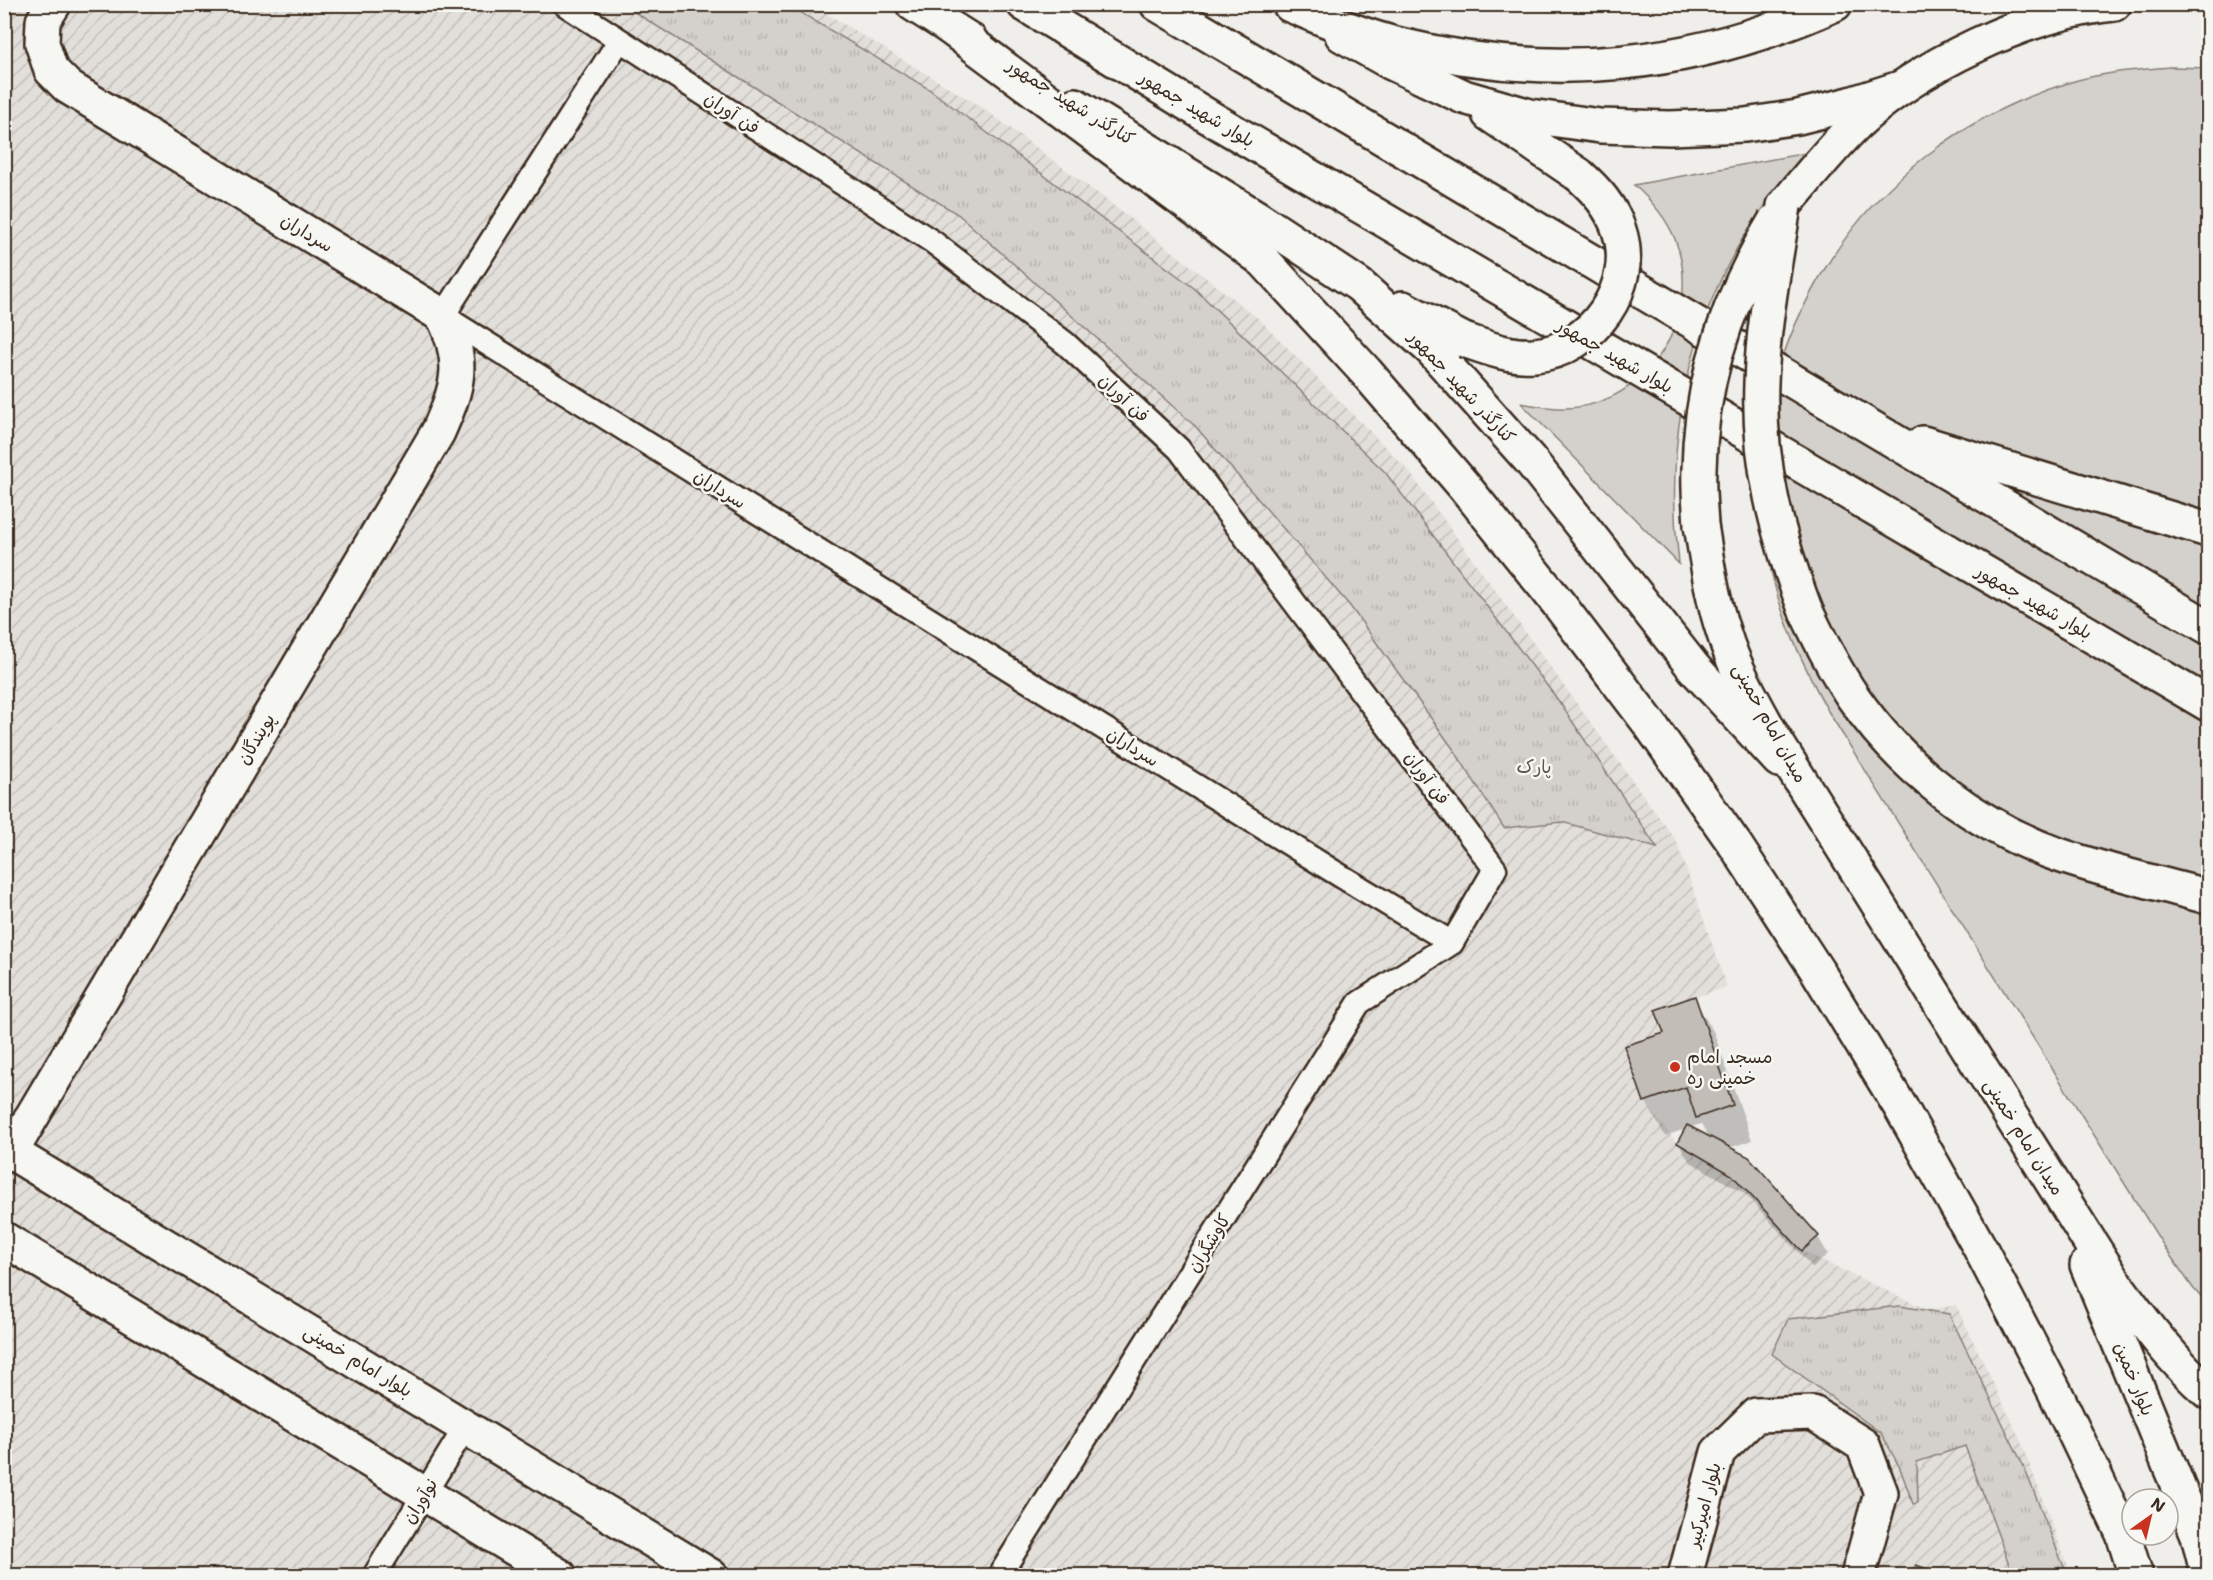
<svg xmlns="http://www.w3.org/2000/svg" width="2213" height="1580" font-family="'Shantell Sans','Playpen Sans Arabic',sans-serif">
	<defs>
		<pattern id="industrial-furrows" width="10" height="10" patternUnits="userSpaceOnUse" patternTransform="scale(1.5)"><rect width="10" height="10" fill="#e2dfdb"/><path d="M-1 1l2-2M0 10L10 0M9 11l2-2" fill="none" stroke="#c3c0bc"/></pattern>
		<pattern id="grass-tufts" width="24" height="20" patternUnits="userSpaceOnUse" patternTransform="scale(1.5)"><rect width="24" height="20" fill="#d4d1cc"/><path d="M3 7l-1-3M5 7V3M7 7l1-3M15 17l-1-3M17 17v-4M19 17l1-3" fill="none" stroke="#b7b4af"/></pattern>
	</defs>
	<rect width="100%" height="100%" fill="#efeeea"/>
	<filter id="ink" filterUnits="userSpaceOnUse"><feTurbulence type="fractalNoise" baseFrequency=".0167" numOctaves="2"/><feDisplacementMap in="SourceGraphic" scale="12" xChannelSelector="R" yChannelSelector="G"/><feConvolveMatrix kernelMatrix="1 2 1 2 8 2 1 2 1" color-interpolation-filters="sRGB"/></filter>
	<g filter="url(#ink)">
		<path fill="url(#industrial-furrows)" d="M5 4 812 5 983 108 1100 195 1259 319 1408 470 1677 842 1727 987 1656 1010 1664 1033 1624 1046 1644 1102 1677 1143 1732 1175 1802 1251 1928 1310 1956 1305 2020 1439 2071 1575 5 1576Z"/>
		<path fill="url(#grass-tufts)" stroke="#887e75" stroke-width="1.5" d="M623 5H788L929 89 1194 288 1385 472 1558 700 1657 848 1562 822 1504 828 1454 750 1350 606 1196 427 959 215Z
			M1899 1306 1949 1314 2024 1467 2067 1575H2013L1965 1446 1917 1462 1918 1503 1913 1504 1900 1468 1881 1433 1772 1354 1788 1319Z"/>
		<path fill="#d4d1cc" stroke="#887e75" stroke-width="1.5" d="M2170 67 2208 68V1305L2193 1288 2165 1248 1828 711C1797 654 1769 593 1765 527 1764 501 1770 472 1772 446 1773 425 1773 403 1777 382 1782 348 1806 299 1824 270 1881 177 1968 113 2071 82 2103 72 2137 70 2170 67Z
			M1806 153C1785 178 1766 203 1748 230 1695 313 1671 416 1675 514 1675 531 1678 548 1679 564L1521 403C1536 406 1551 409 1567 408 1649 404 1705 315 1675 239 1666 217 1652 201 1634 185Z"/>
		<path fill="#0003" fill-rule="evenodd" d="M1694 998 1714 1033 1752 1140 1729 1148 1818 1237 1828 1254 1813 1268 1744 1193 1689 1161 1679 1143 1686 1129 1665 1136 1645 1101 1666 1034ZM1701 1124 1710 1138 1689 1128Z"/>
		<path fill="#c2bdb7" stroke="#3b2a1e" stroke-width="1.5" d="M1695 996 1733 1105 1696 1118 1686 1087 1644 1102 1624 1046 1664 1033 1655 1010Z
			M1687 1125 1749 1157 1819 1236 1802 1251 1732 1175 1677 1143Z
			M1916 1565 1947 1576H1912Z"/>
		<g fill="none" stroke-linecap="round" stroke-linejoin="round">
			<defs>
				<path id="lane" d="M564 4 933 242 1065 343 1179 449 1495 869 1452 943 1359 1003 999 1576
					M619 41 443 316 1331 870 1452 943
					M374 1576 466 1426"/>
				<path id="secondary" d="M4 1148 711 1576
					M11 1152 438 432C458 387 466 363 443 316L68 87 51 70 42 43 43 21 54 4
					M4 1239 560 1576
					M1685 1576 1718 1452 1756 1415 1813 1413 1863 1445 1881 1493 1858 1576"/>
				<path id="primary" d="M913 4 970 40
					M1342 35 1390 62 1464 97 1530 116 1600 126 1670 128 1745 125 1798 117 1850 104 1900 88
					M1075 105 1259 219 1359 285 1432 350 1530 460 1694 668 1779 760
					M1489 114 1579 175
					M1403 308 1464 340"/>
				<path id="highway" d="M1024 4 1214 120 2208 704
					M1157 4 2208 627
					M1290 5C1326 20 1362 36 1400 45 1552 82 1693 68 1835 4
					M945 24 1264 261 1366 372 1464 486 1558 603 1649 723 1736 846 1818 972 1901 1108 1980 1248 2054 1390 2123 1534 2136 1576
					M1784 206C1807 178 1830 150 1856 124 1918 66 2029 12 2114 4
					M1923 443 2208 530
					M1701 525C1707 562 1712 599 1724 634 1735 670 1754 702 1772 735L2118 1287C2146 1325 2173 1361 2208 1392
					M1805 609C1819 639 1834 669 1853 697 1903 769 1976 826 2059 855 2108 872 2159 883 2208 897
					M2087 1265 2198 1535 2208 1576"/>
			</defs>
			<use href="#lane" stroke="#3b2a1e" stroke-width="27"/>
			<use href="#secondary" stroke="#3b2a1e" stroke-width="38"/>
			<use href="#primary" stroke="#3b2a1e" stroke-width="38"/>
			<use href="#highway" stroke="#3b2a1e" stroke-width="38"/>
			<use href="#lane" stroke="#f6f6f2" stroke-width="22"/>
			<use href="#secondary" stroke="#f6f6f2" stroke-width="33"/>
			<use href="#primary" stroke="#f6f6f2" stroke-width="33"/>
			<use href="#highway" stroke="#f6f6f2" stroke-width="33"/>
			<defs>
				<path id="primary-bridge" d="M1464 340C1487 348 1510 357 1535 355 1592 350 1638 286 1619 230 1611 207 1597 191 1579 175"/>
				<path id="highway-bridge" d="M1784 206C1775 265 1763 324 1761 383 1758 463 1777 535 1805 609
					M1701 525C1700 507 1698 488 1699 470 1700 381 1729 296 1775 221"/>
			</defs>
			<use href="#primary-bridge" stroke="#3b2a1e" stroke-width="38" stroke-linecap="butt"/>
			<use href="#highway-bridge" stroke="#3b2a1e" stroke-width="38" stroke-linecap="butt"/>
			<use href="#primary-bridge" stroke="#f6f6f2" stroke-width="33"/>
			<use href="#highway-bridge" stroke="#f6f6f2" stroke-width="33"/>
		</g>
	</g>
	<circle fill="#c8321e" stroke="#f6f6f2" stroke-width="2" cx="1675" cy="1067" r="6"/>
	<g text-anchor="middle" stroke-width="5" stroke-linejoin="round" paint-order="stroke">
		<g font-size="18" fill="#3b2a1e" stroke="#f6f6f2">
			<text transform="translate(1071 102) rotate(32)" y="6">کنارگذر شهید جمهور</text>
			<text transform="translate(1197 109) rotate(31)" y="6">بلوار شهید جمهور</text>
			<text transform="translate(732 113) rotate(33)" y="6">فن آوران</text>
			<text transform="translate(307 233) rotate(31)" y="6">سرداران</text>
			<text transform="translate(1615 356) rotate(30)" y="6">بلوار شهید جمهور</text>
			<text transform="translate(1462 387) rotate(47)" y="6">کنارگذر شهید جمهور</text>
			<text transform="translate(1124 398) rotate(43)" y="6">فن آوران</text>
			<text transform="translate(720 489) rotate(32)" y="6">سرداران</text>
			<text transform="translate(2034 602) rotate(30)" y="6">بلوار شهید جمهور</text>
			<text transform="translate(1770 723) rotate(61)" y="6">میدان امام خمینی</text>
			<text transform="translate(256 739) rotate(-59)" y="6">پویندگان</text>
			<text transform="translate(1133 747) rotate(32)" y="6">سرداران</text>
			<text transform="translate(1427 778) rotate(53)" y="6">فن آوران</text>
			<text transform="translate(2024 1137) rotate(58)" y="6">میدان امام خمینی</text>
			<text transform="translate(1209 1243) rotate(-58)" y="6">کاوشگران</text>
			<text transform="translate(358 1361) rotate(31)" y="6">بلوار امام خمینی</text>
			<text transform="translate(2134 1379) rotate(68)" y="6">بلوار خمین</text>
			<text transform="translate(420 1501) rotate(-58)" y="6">نوآوران</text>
			<text transform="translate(1704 1505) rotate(-75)" y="6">بلوار امیرکبیر</text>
		</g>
		<g font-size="18" fill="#61544a" stroke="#f6f6f2">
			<text x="1534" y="773">پارک</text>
		</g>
		<g font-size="18" fill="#3b2a1e" stroke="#f6f6f2" text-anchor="start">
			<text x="1687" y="1063">مسجد امام<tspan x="1687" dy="21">خمینی ره</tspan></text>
		</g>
	</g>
	<rect width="2213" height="1580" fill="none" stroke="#f6f6f2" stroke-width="24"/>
	<rect x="12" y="12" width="2189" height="1556" fill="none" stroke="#3b2a1e" stroke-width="2" filter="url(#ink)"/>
	<g transform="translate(2150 1517) rotate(34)"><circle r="28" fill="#f6f6f2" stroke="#aba49d" stroke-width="1.5"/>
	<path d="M0-4.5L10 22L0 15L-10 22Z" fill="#c8321e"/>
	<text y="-9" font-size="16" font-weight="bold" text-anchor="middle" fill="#3b2a1e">N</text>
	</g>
</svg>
